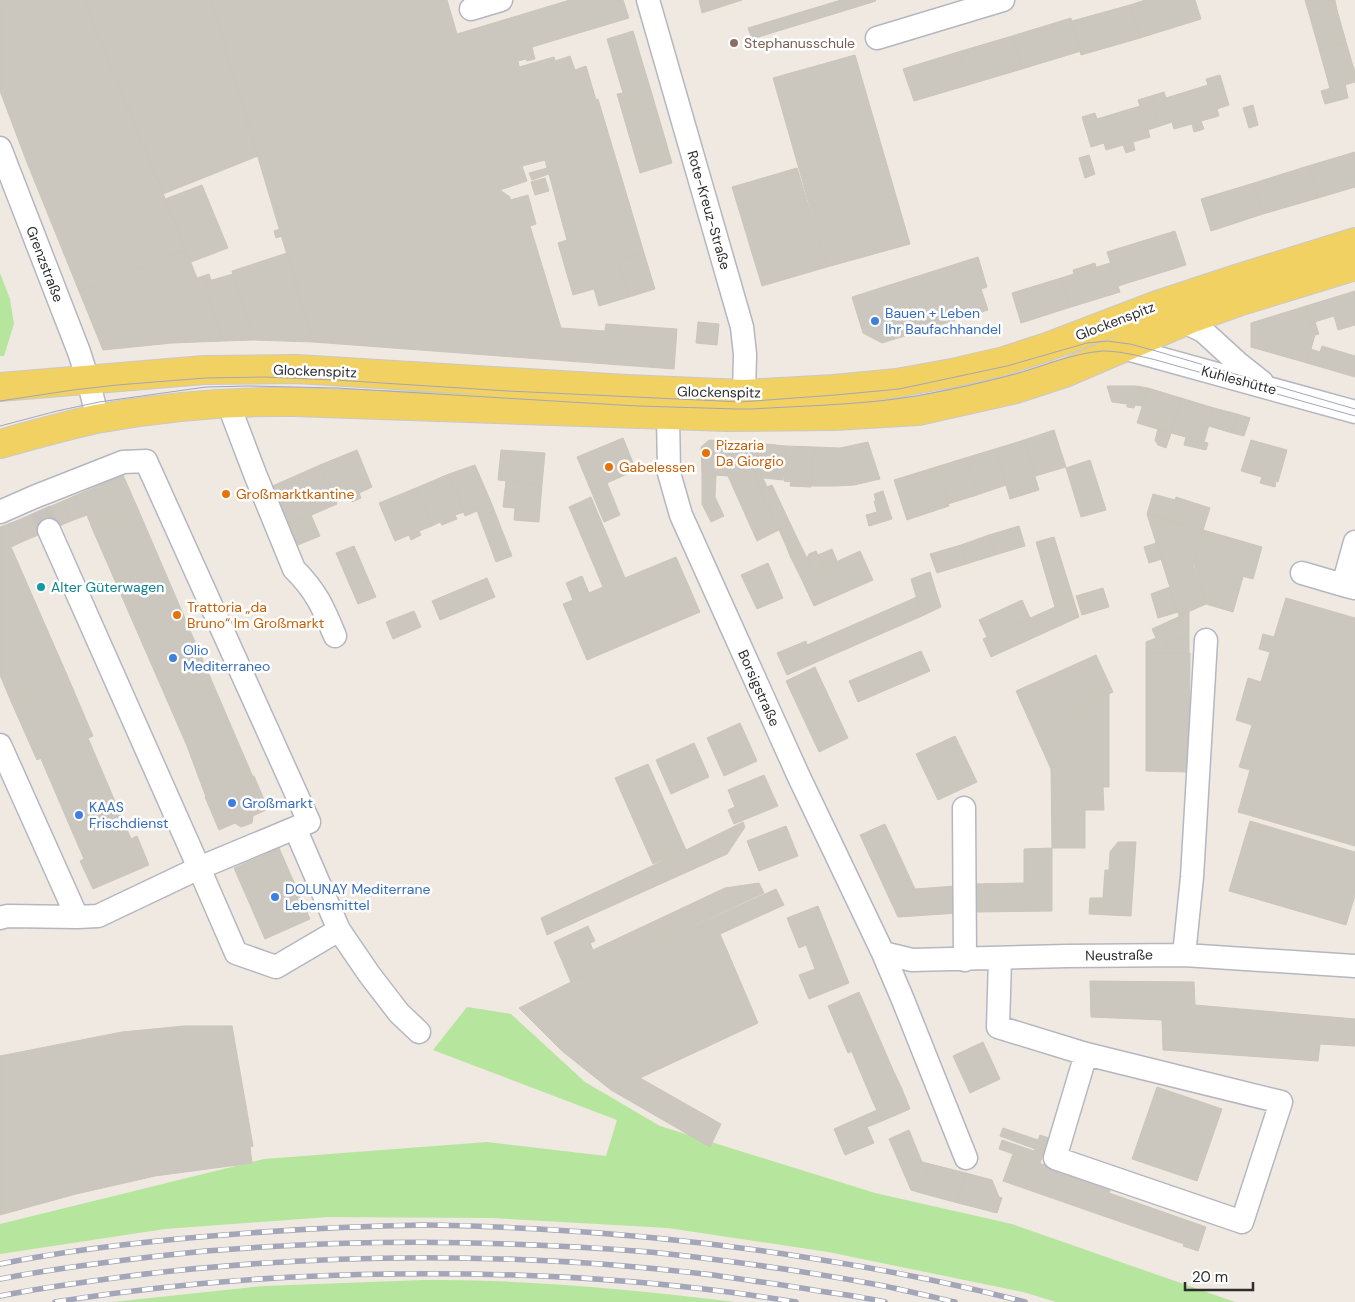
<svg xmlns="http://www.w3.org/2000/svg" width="1355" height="1302" font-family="'DM Sans',sans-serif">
	<rect width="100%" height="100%" fill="#efe9e1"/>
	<path fill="#b6e59e" d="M0 273 10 299 14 324 4 356H0Z
		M467 1007 511 1014 585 1082 660 1126 875 1193 1012 1224 1235 1302H1056L1023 1292 828 1252 668 1228 492 1218 328 1217 165 1229 0 1254V1224L264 1159 487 1142 606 1156 617 1120 433 1050Z
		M424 1280C447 1280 470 1280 492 1281 574 1284 655 1292 736 1302H112L264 1286Z"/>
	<path fill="#cbc7bf" stroke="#cbc5ba" d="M0 0H84L186 250 79 291 26 160 0 91Z
		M84 0H211L258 156 163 194Z
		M211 0H447L457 34 570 0H623L629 18 532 47 535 59 527 61 526 59 518 61 519 67 554 57 555 61 570 56 575 70 586 66 596 100 598 99 644 253 618 260 629 297 599 306 594 289 573 295 558 243 567 240 549 174 532 180 529 173 547 168 545 160 522 166 527 181 500 190 510 197V200L528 195 536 224 530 226 561 328 605 331 606 324 677 329 674 369 313 342Z
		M699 0H742L702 13Z
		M841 0H875L876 1 752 39 748 28Z
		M1145 0H1195L1201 19 1140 38 1130 5Z
		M1305 0H1335L1337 10 1310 17Z
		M1130 5 1140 38 1081 55 1072 21Z
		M1337 10 1346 42 1319 49 1310 17Z
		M1071 18 1081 51 1022 69 1012 36Z
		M633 31 654 101 622 111 617 94 623 93 607 39Z
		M1012 36 1022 69 968 85 958 52Z
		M1346 42 1353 66 1326 74 1319 49Z
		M958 52 968 85 914 101 903 69Z
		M855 55 910 244 827 267 773 78Z
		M1353 66 1355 72V82L1330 89 1326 74Z
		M1220 75 1229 105 1217 109 1219 116 1201 121 1204 129 1194 132 1192 124 1174 129 1172 122 1160 126 1151 96 1164 92 1166 98 1208 85 1206 79Z
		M1345 84 1348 98 1325 104 1321 91Z
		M1151 96 1160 126 1148 130 1150 137 1133 142 1135 150 1126 153 1123 145 1106 150 1104 143 1091 147 1082 117 1095 113 1097 119 1140 106 1138 100Z
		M654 101 668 149 636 159 622 111Z
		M1253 105 1258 125 1249 128 1243 108Z
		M668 149 672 163 640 173 636 159Z
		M1355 152V187L1318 198 1308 166Z
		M1089 155 1095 174 1085 178 1079 158Z
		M1308 166 1318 198 1263 214 1254 183Z
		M797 168 827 267 762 286 732 187Z
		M545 178 549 191 535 195 531 182Z
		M1254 183 1263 214 1211 231 1201 199Z
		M202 185 228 248 191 262 165 199Z
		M280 229 282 236 276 238 274 231Z
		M1175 231 1186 265 1118 286 1107 252Z
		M186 250 197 278 203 276 223 341 172 343 103 350 79 291Z
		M287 253 313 342 253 340 232 271Z
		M644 253 655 289 629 297 618 260Z
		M978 257 987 287 981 289 988 310 882 343 863 333 852 297Z
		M1095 263 1096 267 1074 274 1073 270Z
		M1110 263 1120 292 1071 307 1061 278Z
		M209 274 211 280 205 282 203 276Z
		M233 274 253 340 223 341 205 282Z
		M1061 278 1071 307 1021 323 1012 293Z
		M1355 291V325L1338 330 1334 316 1311 323 1306 306Z
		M1306 306 1315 335 1307 363 1251 347V323Z
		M698 322 719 324 717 345 696 343Z
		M1315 322 1319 334 1315 335 1311 323Z
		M1322 346 1355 356V377L1307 363 1311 349 1320 352Z
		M1107 386H1136L1148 388 1142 406 1135 405 1134 408 1127 407V404L1112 402Z
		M1148 388 1181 398 1171 433 1137 423Z
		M1181 398 1214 408 1204 442 1171 433Z
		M1214 408 1237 414 1232 433 1209 426Z
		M1237 414 1250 418 1244 436 1232 433Z
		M1158 429 1171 433 1166 448 1158 445 1155 440Z
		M1054 430 1066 467 1035 476 1024 440Z
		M1186 437 1208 443 1206 450 1184 445Z
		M623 438 636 470 607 483 620 515 604 522 577 457Z
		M709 440 730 441 728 476 702 474 701 447Z
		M1024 440 1039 490 1010 499 995 449Z
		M1251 440 1287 450 1278 482 1276 481 1275 487 1260 483 1262 477 1241 471Z
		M730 441 756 443 754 477 779 530 757 541 728 476Z
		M868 442 880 479 854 485 836 486H811L814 447 840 448Z
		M756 443 786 446 783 480 754 477Z
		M786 446 814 447 811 487 790 486 791 482 784 481Z
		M995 449 1006 485 977 495 965 458Z
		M357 450 372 487 359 493 361 498 352 502 349 497 336 502 320 465Z
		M501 450 545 453 542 484 498 480Z
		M965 458 977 495 948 504 936 467Z
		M1090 460 1106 510 1081 517 1066 468Z
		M320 465 337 504 284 527 268 488Z
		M475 465 491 502 476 508 477 511 465 516 449 474Z
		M936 467 949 506 907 520 894 480Z
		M449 474 464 512 455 515 457 519 442 525 440 522 432 526 416 488Z
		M702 474 716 475 715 497 724 516 711 522 702 504Z
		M123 475 138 509 92 528 87 515 71 521 63 501Z
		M754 477 763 478 767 487 772 485 791 525 779 530Z
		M506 481 542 484 539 522 514 520 515 508 503 507Z
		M416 488 432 526 419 531 421 535 411 540 409 535 395 541 379 503Z
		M883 491 892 519 869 526 866 515 877 512 874 501H876L874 494Z
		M1153 494 1175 500 1176 497 1210 508 1203 530 1147 514Z
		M591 497 625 578 676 557 700 612 587 660 563 604 573 600 566 583 582 576 589 593 603 587 569 507Z
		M63 501 71 521 24 541 16 521Z
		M491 502 512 556 496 562 476 508Z
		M138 509 253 777 206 797 187 746 92 528Z
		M1147 514 1203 530 1193 564 1206 604 1179 616Z
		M311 515 320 536 293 547 284 527Z
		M16 521 24 541 11 547 67 675 10 699 0 675V527Z
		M791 525 799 542 787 548 779 530Z
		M1019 526 1025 546 995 555 989 535Z
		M1203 530 1262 547 1253 579 1194 563Z
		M989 535 995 555 966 564 961 545Z
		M1054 537 1074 601 1055 607 1036 542Z
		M799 542 803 550 790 556 787 548Z
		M1156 543 1162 559 1149 563 1144 547Z
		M961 545 966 564 937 573 930 554Z
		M354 546 376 597 358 604 336 553Z
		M832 549 837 561 824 567 818 555Z
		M803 550 814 573 801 578 790 556Z
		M816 551 824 567 813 572 807 558 809 554Z
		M860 551 873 580 814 606 801 578Z
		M768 563 783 598 757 609 741 575Z
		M1194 563 1243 577 1233 612 1206 604Z
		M930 572 941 607 922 616 911 579Z
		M487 578 495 597 440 620 432 601Z
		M1170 587 1178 612 1158 618 1151 594Z
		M1103 588 1109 607 1082 615 1076 596Z
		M917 597 922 616 787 675 777 653 806 641 807 645Z
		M1286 598 1355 618V846L1238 812 1250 770 1239 767 1252 725 1236 720 1248 678 1261 682 1270 652 1259 649 1263 634 1274 637Z
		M1022 600 1030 618 987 637 979 620Z
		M1074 601 1079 617 991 657 983 639 1055 607Z
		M414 611 421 627 393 639 386 622Z
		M1189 612V639L1168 640V653H1146V642L1156 638 1152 629Z
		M1189 639V653H1168V640Z
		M921 651 930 671 858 702 849 681Z
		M1146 653H1190L1189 772 1146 771Z
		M1096 655 1113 692 1033 729 1016 691Z
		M815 667 848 738 819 752 786 681Z
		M67 675 93 736 37 760 10 699Z
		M1109 694V787H1103L1104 810H1085V848H1052L1051 769 1033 729Z
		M740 723 757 761 724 776 707 738Z
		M955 736 977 782 938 800 916 754Z
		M88 738 131 839 137 836 149 865 93 889 80 861 84 859 41 759Z
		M694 743 709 777 671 794 656 760Z
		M648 764 686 850 653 864 615 778Z
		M764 775 778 806 734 824 728 810 735 807 728 790Z
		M254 776 268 809 253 816 252 823 241 827 235 823 219 830 205 797Z
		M1250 821 1355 852V895L1346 925 1229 891Z
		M743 822 745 827 727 854 547 935 541 918 686 850Z
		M885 824 915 889 956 886 958 913 898 917 860 835Z
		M786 826 798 856 759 871 747 841Z
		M1118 842H1136L1131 916 1089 914 1090 898H1103L1105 870H1109L1110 852Z
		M279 848 310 919 265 939 234 868Z
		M1052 848V911L976 912 975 884 1024 883V849Z
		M759 883 764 893 571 982 554 942 588 926 595 941 590 943 593 950 725 888Z
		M776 889 784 905 720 934 758 1023 640 1078 721 1124 710 1147 611 1090 562 1051 519 1008 571 982Z
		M818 906 849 983 809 999 799 975 815 969 806 945 799 948 787 918Z
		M1090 981 1194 982 1195 1005 1355 1019V1046L1320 1044 1318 1061 1163 1050 1162 1020 1091 1017Z
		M859 992 880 1040 848 1053 828 1006Z
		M184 1026H232L253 1146 250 1147 252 1163 155 1176 76 1194 0 1215V1056L122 1032Z
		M880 1040 893 1070 865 1083 852 1052Z
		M983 1042 1000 1079 970 1093 953 1056Z
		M893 1070 902 1089 873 1102 865 1083Z
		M1157 1087 1222 1109 1197 1181 1132 1159Z
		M902 1089 910 1109 882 1121 873 1102Z
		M877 1110 882 1121 867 1127 874 1143 845 1155 834 1129Z
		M1003 1128 1038 1140 1040 1135 1049 1138 1040 1163 999 1149 1002 1140 1034 1151 1035 1149 1000 1136Z
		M909 1130 922 1162 930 1164 921 1193 911 1190 889 1139Z
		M1013 1154 1111 1188 1109 1193 1206 1227 1198 1251 1183 1246 1184 1244 1003 1181Z
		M930 1164 966 1173 958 1203 921 1193Z
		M966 1173 992 1180 999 1197 1002 1198 997 1213 958 1203Z"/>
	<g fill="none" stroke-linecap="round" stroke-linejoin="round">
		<path stroke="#c8c4bd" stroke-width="22" stroke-dasharray="22 11" stroke-linecap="butt" d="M40 510 49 530"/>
		<defs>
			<path id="minor" d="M648 0 742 327 745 354 744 394 737 409
				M471 9 501 0
				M877 38 1003 0
				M0 148 79 352 88 380 98 419
				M1173 319 1184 322 1203 331 1238 363 1262 382
				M1123 348 1355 412
				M228 403 255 474 294 569C316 591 323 607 335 636
				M668 415 669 473 681 515 799 777 883 953 903 1000 966 1158
				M0 512 34 497 123 462 146 461 309 822 295 828 199 868 236 953 276 967 339 930 295 828
				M49 530 199 868 98 916 77 917
				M1355 542 1343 585 1355 588
				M1302 573 1343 585
				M0 745 77 917 7 916 0 918
				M964 808 965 960
				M339 930 369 974 399 1013 419 1032
				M883 953 912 960 1067 956 1184 955 1355 966
				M1184 955 1192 877 1206 640
				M1000 959 998 1027 1086 1054 1281 1102 1242 1222 1055 1158 1086 1054"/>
			<path id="major" d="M0 387 204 370 296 369 626 389 744 394 834 389 897 383 952 373 1004 361 1047 347 1157 305 1236 279 1355 242
				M0 444C32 435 64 426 96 419 161 407 228 401 294 402L727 417 834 416 918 411 1016 389 1065 373 1193 318 1238 302 1355 266"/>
		</defs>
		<use href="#minor" stroke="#b4b7c1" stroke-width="25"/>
		<use href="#major" stroke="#c9c9c9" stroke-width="30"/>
		<use href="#minor" stroke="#fff" stroke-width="22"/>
		<use href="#major" stroke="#f2d163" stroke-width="28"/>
		<path stroke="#a3a6b8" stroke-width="1" d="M0 401 73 390 117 385 205 378 264 377 335 380 508 391 741 402 835 395 899 389 1007 366 1087 343 1107 341 1130 344 1156 351 1355 409
			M0 426 57 411 99 402 206 387 250 386 337 388 637 406 737 409H751C801 406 853 405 903 398 941 392 978 384 1015 374 1044 366 1073 353 1103 351 1121 351 1139 356 1156 360L1355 416"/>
		<defs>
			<path id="rail" d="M0 1264C69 1250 140 1242 211 1236 282 1230 353 1226 424 1225 462 1225 500 1227 538 1229 631 1234 724 1244 816 1259 886 1270 956 1284 1025 1302
				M0 1279C68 1266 137 1258 206 1251 316 1242 424 1240 534 1245 579 1247 624 1249 669 1254 739 1262 810 1272 879 1285 904 1290 929 1296 955 1302
				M0 1296C45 1287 91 1281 137 1275 328 1252 522 1252 713 1275 748 1280 784 1285 819 1291 841 1294 863 1297 885 1302
				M55 1302C168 1284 280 1275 393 1274 528 1272 663 1280 796 1302"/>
		</defs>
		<use href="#rail" stroke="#a3a6b8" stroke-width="5.5"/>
		<use href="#rail" stroke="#fff" stroke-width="4" stroke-dasharray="11" stroke-linecap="butt"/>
	</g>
	<circle fill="#8d6e63" stroke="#fff" stroke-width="2" cx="734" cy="43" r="5"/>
	<g fill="#3f7fe0" stroke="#fff" stroke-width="2">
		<circle cx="875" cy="321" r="5"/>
		<circle cx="173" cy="658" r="5"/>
		<circle cx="232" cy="803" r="5"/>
		<circle cx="79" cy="815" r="5"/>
		<circle cx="275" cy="897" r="5"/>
	</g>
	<g fill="#e8710a" stroke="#fff" stroke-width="2">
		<circle cx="706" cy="453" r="5"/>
		<circle cx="609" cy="467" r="5"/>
		<circle cx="226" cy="494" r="5"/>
		<circle cx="177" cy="615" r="5"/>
	</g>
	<circle fill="#0f9aa8" stroke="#fff" stroke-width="2" cx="41" cy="587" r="5"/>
	<g text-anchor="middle" stroke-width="5" stroke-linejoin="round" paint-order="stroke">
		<g font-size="14" fill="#785e54" stroke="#fff" text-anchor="start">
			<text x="744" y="48">Stephanusschule</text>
		</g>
		<g font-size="14" fill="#2e2e2e" stroke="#fff">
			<text transform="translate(709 210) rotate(74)" y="5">Rote-Kreuz-Straße</text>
			<text transform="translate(45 264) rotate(69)" y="5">Grenzstraße</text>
			<text transform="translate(1115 321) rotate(-21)" y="5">Glockenspitz</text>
			<text transform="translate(315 371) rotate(2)" y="5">Glockenspitz</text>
			<text transform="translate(1239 380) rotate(15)" y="5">Kuhleshütte</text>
			<text transform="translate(719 392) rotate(1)" y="5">Glockenspitz</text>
			<text transform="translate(759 688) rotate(66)" y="5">Borsigstraße</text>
			<text transform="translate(1119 955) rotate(-1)" y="5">Neustraße</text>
		</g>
		<g font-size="14" fill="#366cbe" stroke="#fff" text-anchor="start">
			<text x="885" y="318">Bauen + Leben<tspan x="885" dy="16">Ihr Baufachhandel</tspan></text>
			<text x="183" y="655">Olio<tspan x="183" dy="16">Mediterraneo</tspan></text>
			<text x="242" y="808">Großmarkt</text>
			<text x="89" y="812">KAAS<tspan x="89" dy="16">Frischdienst</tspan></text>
			<text x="285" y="894">DOLUNAY Mediterrane<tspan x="285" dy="16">Lebensmittel</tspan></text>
		</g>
		<g font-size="14" fill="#c56008" stroke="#fff" text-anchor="start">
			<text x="716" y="450">Pizzaria<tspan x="716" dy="16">Da Giorgio</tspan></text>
			<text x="619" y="472">Gabelessen</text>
			<text x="236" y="499">Großmarktkantine</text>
			<text x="187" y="612">Trattoria „da<tspan x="187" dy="16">Bruno“ Im Großmarkt</tspan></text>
		</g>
		<g font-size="14" fill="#0d838f" stroke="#fff" text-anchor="start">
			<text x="51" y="592">Alter Güterwagen</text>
		</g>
	</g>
	<path d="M1185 1282v8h68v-8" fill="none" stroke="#2e2e2e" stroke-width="2.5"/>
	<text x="1192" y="1282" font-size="15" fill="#2e2e2e" stroke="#ffffff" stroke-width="4" paint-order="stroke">20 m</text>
</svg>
